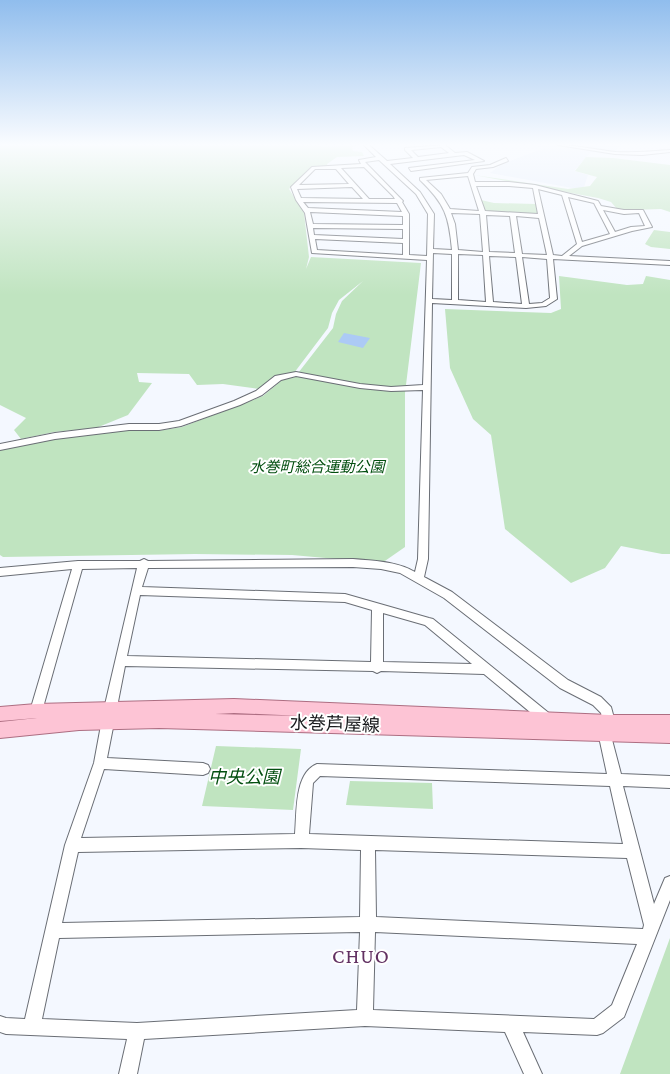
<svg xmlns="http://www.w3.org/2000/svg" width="670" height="1074" font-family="'Crimson Pro','Noto Sans JP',serif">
	<rect width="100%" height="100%" fill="#f4f8ff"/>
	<path fill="#e3ecfb" d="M530 145H622L610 155 591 152 574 171 588 175 583 190 490 173 502 164 544 148Z"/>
	<path fill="#c0e4c0" d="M0 145H316C323 149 348 145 359 145L352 147 353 151 362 152 364 156 337 157 327 164 328 168 309 169 289 189 304 213 309 257 306 269 311 257 421 263 405 393V547L382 563 292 555 195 554 3 557 0 555V450L56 438 127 430 157 431 182 427 263 396 282 380 295 377 333 328 336 314 342 301 363 281 339 300 332 313 328 328 294 373 274 376 259 389 223 384 197 385 189 374 137 373 139 382 152 383 128 415 96 428 54 432 21 439 14 430 26 418 0 405Z
		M586 157 613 158 670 165V212L661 209 630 210 617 209 611 202 598 198 474 175 568 189 590 186 597 177 575 171Z
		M481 200 494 203 536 204 538 214 485 211Z
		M654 230 670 232V249L651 247 645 244Z
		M559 276 627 285 643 284 646 276 670 280V554H662L621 546 605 568 571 583 505 529 491 435 473 419 450 368 445 309 551 313 561 309Z
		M216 746 301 749 293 810 202 806Z
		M350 781 432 783 433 809 346 805Z
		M670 938V1074H620Z"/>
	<path fill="#accaf5" d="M344 333 370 338 363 348 338 342Z"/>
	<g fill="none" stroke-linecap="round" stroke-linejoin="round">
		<defs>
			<path id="minor" d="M364 145H369L387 161 413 158 405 150V148L445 145 455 153 467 152 484 161 411 171 409 168 475 160 464 155 390 164 420 192 434 214 433 249 452 250C449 216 445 204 420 180V178L468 173 472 167 490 165 506 158 508 161 493 167 476 169 473 174 475 182H509L535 185 598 201 601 206 624 210H643L652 227 632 231 582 246 569 256 670 261V265L553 259 557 299 546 306 526 308 432 303 428 559 424 577 452 592 568 680 601 697 611 707 615 722 610 732 621 774 670 776V788L623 786 654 904 665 878 670 876V900L624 1017 603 1033 597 1035 523 1032 542 1074H524L505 1032 365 1026 144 1039 137 1074H119L127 1039 6 1034 0 1032V1016L6 1018 25 1019 65 845 94 763 104 709 137 568 82 569 42 711 40 715 36 716 32 715 30 711 72 569 0 576V568L78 561H140L144 559 148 561 353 559C374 561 396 561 415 572L418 559 423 390 391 391 360 388 296 376 281 380 262 395 240 405 181 426 159 430H129L55 439 0 450V444L55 433 129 424H159L179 421 234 401 256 391 275 376 296 372 360 384 391 387 423 385 427 260 312 253 305 213 296 200 291 187 312 167 361 164 359 160 376 157ZM441 147 449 153 418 157 411 150ZM379 160 416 194 428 214 427 256 409 255V214L402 202 403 201 365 162ZM364 167 393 196 395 199H369L341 168ZM315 169H336L349 184 299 185ZM468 176 479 211 450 209 441 194 426 180ZM476 186H509L533 188 538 214 485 211ZM352 187 363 199 301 198 297 189ZM538 189 562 195 577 244 562 256 553 255ZM568 197 594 203 610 234 582 242ZM303 202 397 203 402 212 308 208ZM603 210 624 214 639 213 645 226 631 227 615 232ZM310 212 403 216V225L313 224ZM451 213 480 214 483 252 458 250 455 224ZM486 215 510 216 515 253 489 252ZM516 216 539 218 547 255 522 254ZM313 228 403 229V239L314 235ZM315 239 403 243V255L317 250ZM433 253 452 254V300L432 299ZM458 254 483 255 486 302 458 300ZM489 256 516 257 522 304 493 302ZM522 257 547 259 550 298 542 303 529 304ZM353 567 381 569 400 573 444 598 560 688 593 705 601 713 603 722 598 732 607 774 317 764C294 773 297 813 295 834L81 838 104 769 203 775 208 773 210 769 208 765 203 763 107 758 125 666 373 671 377 673 381 671 484 674 542 722 546 723 550 722 552 718 550 714 433 619 429 618 345 594 142 587 148 568ZM140 595 345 602 372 610 371 662 127 656ZM383 613 425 625 472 664 383 662ZM320 776 610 786 623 844 309 834 313 783ZM301 848 361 850 360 917 62 923 78 852ZM375 850 627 858 644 925 643 929 376 917ZM360 932 357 1010 137 1023 42 1019 59 938ZM375 932 637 944 612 1005 594 1019 373 1010Z
				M558 145C577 145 596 150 616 152 634 153 652 151 670 150V152L642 155 615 154Z"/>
			<path id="major" d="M234 699 609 715H670V743L159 728 79 730 0 738V722L37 718 0 721V707L36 704ZM234 713 303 716 215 714Z"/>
		</defs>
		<use href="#minor" stroke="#6a6e75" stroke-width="2"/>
		<use href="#major" stroke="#ad6e82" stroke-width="2"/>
		<use href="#minor" fill="#fff" fill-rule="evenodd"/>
		<use href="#major" fill="#fdc4d5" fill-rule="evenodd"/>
	</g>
	<linearGradient id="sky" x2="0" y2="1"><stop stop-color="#90bded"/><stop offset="0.49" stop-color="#fafcff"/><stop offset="1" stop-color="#fafcff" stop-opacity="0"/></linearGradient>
	<rect width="670" height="295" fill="url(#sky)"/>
	<g text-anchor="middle" stroke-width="4" stroke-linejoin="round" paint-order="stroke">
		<g font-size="15" font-style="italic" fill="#034f10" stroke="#fff">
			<text x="317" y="472">水巻町総合運動公園</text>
		</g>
		<g font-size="18" fill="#191a1d" stroke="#fff">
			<text transform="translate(335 724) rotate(2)" y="6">水巻芦屋線</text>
		</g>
		<g font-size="18" font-style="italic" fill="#034f10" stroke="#fff">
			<text x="244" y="783">中央公園</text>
		</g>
		<g font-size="21" letter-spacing="1" fill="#623162" stroke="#fff">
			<text x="361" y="963">CHUO</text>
		</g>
	</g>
</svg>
